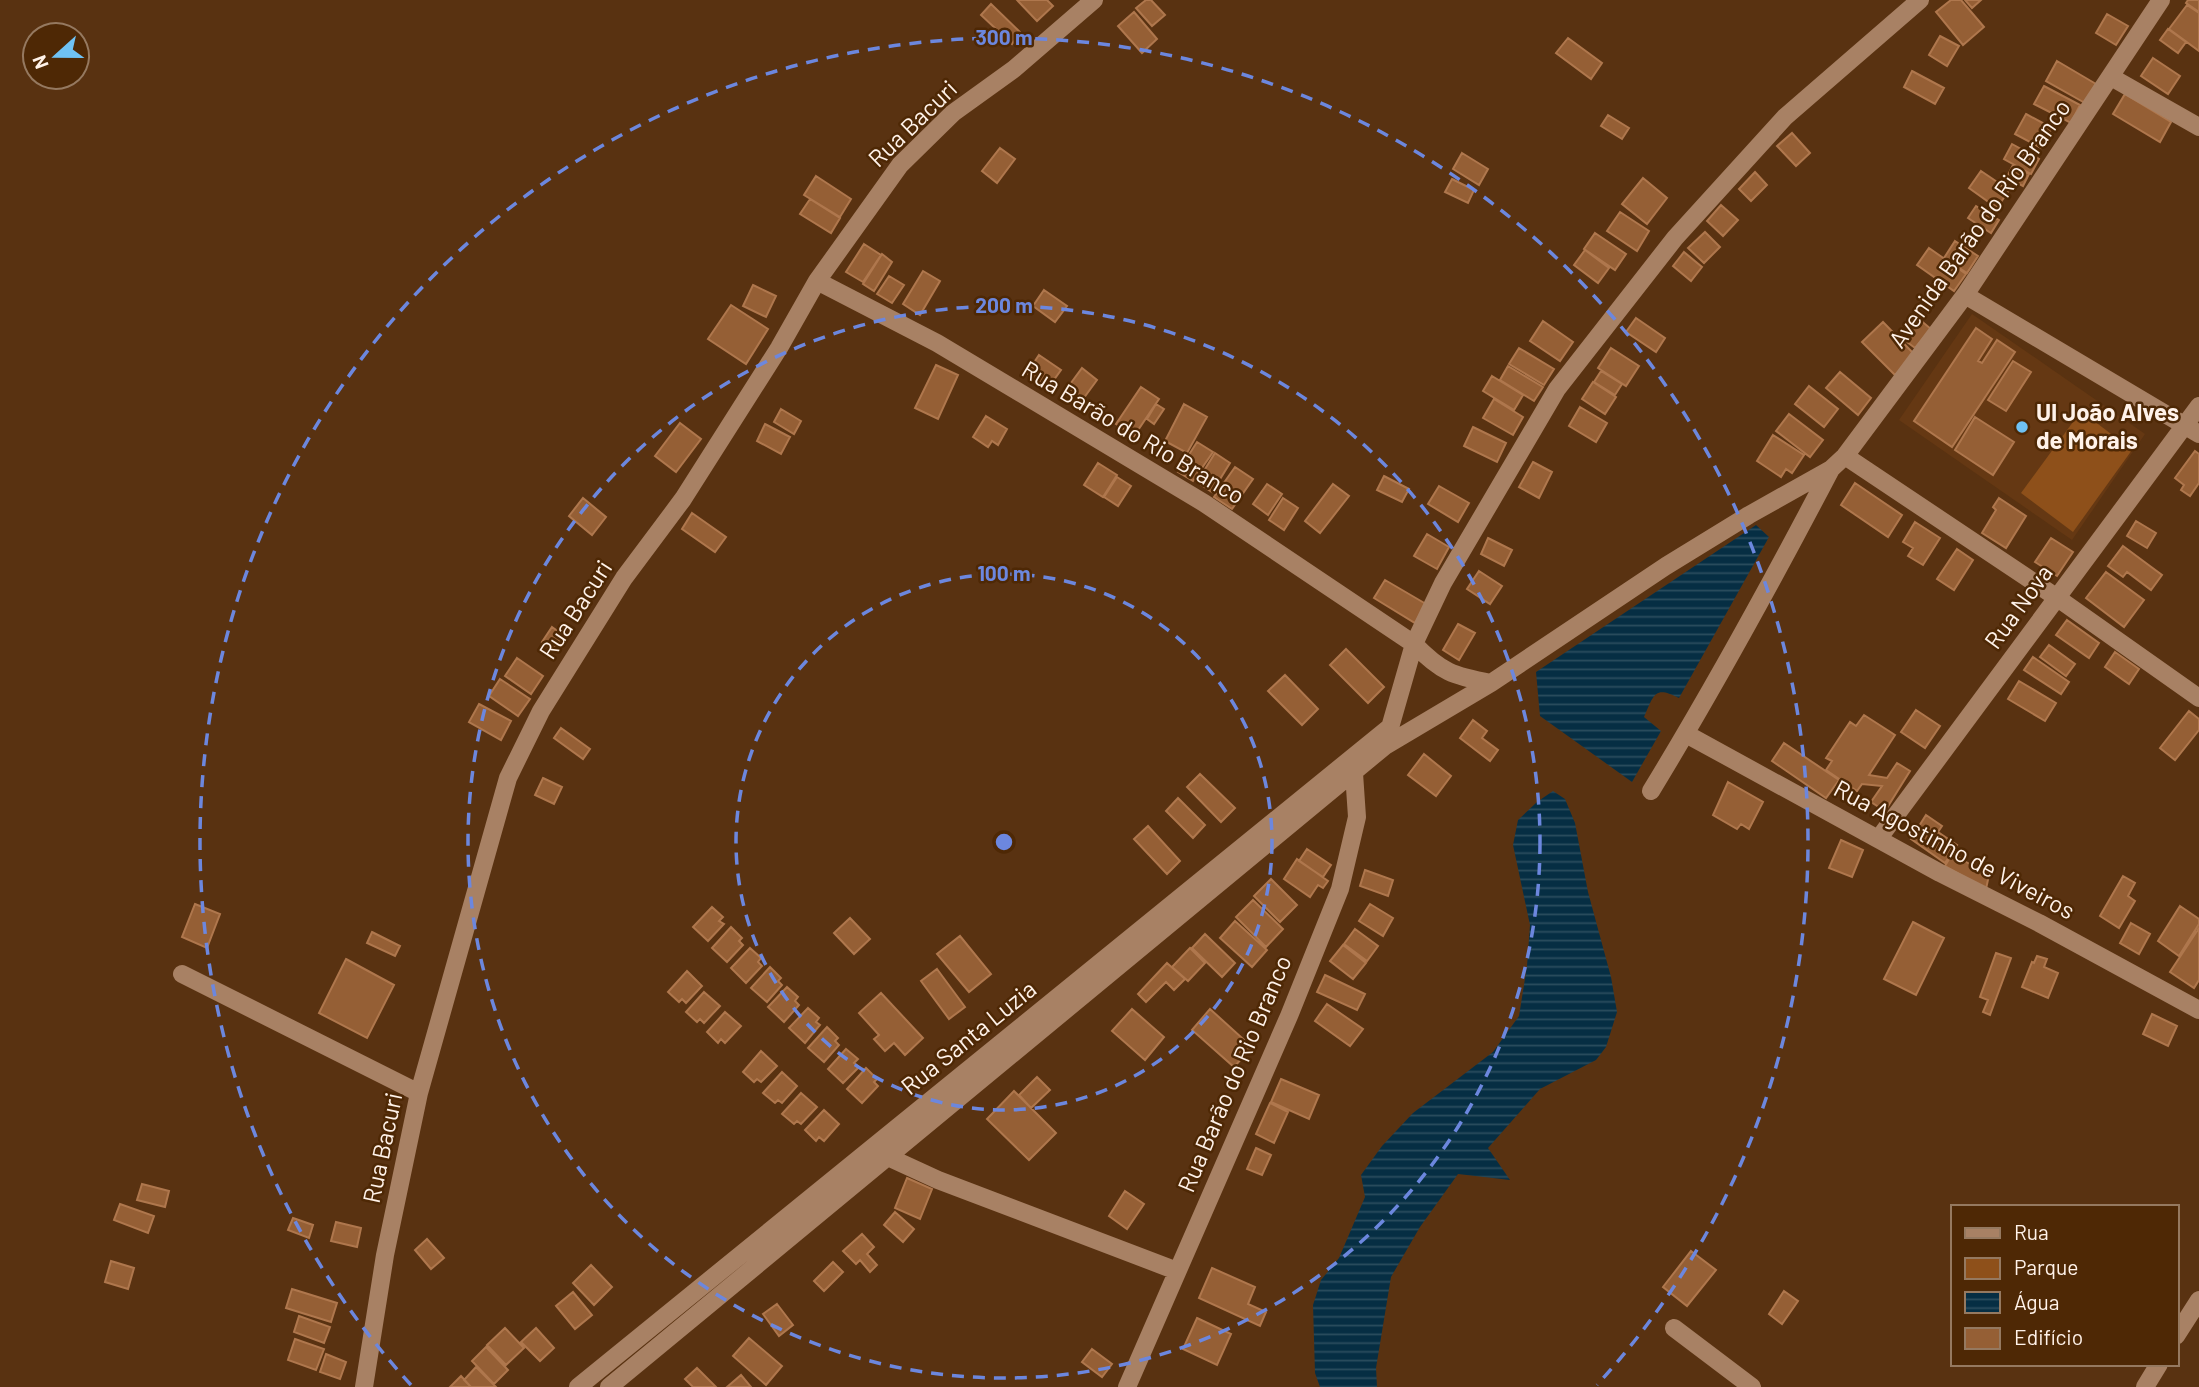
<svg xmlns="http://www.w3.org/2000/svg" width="2199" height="1387" font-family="Barlow,sans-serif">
	<defs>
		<pattern id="water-rules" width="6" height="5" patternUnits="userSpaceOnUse" patternTransform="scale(1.75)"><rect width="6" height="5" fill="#062e43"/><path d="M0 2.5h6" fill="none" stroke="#2b4d5e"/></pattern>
	</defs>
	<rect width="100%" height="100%" fill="#593211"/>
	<path fill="#653813" d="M1972 314 2145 434 2072 540 1899 420Z"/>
	<path fill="#8e501a" d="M2081 411 2132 450 2073 532 2021 493Z"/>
	<path fill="url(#water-rules)" d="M1756 525 1769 537 1679 698C1654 685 1654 695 1644 717L1661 731 1632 782 1540 716 1536 672Z
		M1553 791 1565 799 1575 823 1588 892 1611 977 1617 1012 1606 1047 1596 1060 1540 1089 1488 1148 1510 1180 1458 1174 1420 1227 1391 1277 1376 1368 1377 1387H1320L1315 1373 1313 1305 1321 1280 1339 1258 1365 1197 1361 1175 1382 1146 1413 1113 1493 1052 1519 1016 1527 966 1530 925 1513 845 1518 820 1537 802Z"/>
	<path fill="#955f35" stroke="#af774d" stroke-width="2" d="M1017 0H1047L1053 6 1037 21Z
		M1146 0H1151L1165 15 1152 26 1136 8Z
		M1951 0H1961L1984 27 1963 45 1936 12Z
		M1965 0H1981L1972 8Z
		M2188 0H2199V12L2186 3Z
		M991 4 1021 33 1012 44 981 15Z
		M2187 5 2199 13V51L2169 29Z
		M1134 12 1157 39 1142 53 1118 26Z
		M2107 14 2128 26 2116 45 2096 33Z
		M2168 29 2186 42 2178 53 2160 40Z
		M1940 36 1959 46 1947 66 1929 55Z
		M1568 38 1602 63 1591 79 1556 53Z
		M2153 58 2180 76 2168 94 2141 76Z
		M2057 61 2096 84 2085 103 2046 81Z
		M1912 71 1944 88 1935 104 1904 87Z
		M2044 86 2080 105 2071 123 2034 104Z
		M2125 94 2171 122 2160 142 2113 114Z
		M2026 114 2052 128 2041 148 2015 134Z
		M1608 115 1629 128 1622 139 1601 126Z
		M1792 133 1810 153 1796 166 1777 146Z
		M2012 144 2039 159 2031 174 2004 159Z
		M1000 148 1015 159 997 183 982 171Z
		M1462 153 1488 169 1479 185 1453 169Z
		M2013 165 2029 174 2023 186 2007 177Z
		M1981 171 2009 190 1997 208 1969 188Z
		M1755 172 1767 185 1751 201 1739 189Z
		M816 176 851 199 840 217 804 195Z
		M1643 178 1667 198 1647 224 1622 204Z
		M1452 179 1474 190 1468 203 1445 192Z
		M810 199 840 218 831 233 800 214Z
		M1721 205 1738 220 1723 236 1707 221Z
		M1976 206 1999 220 1991 233 1968 218Z
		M1620 212 1649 231 1637 251 1607 231Z
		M1705 232 1720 247 1704 263 1688 248Z
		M1595 233 1626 254 1615 270 1584 249Z
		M1955 241 1978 256 1967 273 1944 258Z
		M864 244 881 255 863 282 846 272Z
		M1929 248 1966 274 1954 291 1917 265Z
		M1585 250 1609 268 1598 283 1574 265Z
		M1684 252 1702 267 1691 281 1673 266Z
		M882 254 892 262 874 291 863 284Z
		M923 271 940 281 920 315 903 304Z
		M889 276 904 285 892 303 877 294Z
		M753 285 776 296 766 317 743 306Z
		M1044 290 1067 306 1055 322 1033 306Z
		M731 305 768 329 746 364 708 339Z
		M1636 318 1665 338 1656 352 1626 332Z
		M1919 319 1931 329 1915 348 1903 339Z
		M1543 321 1573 342 1560 361 1530 341Z
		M1883 322 1915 355 1895 375 1862 342Z
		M1976 328 1992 339 1978 361 1982 363 1997 340 2015 352 1952 447 1914 421Z
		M1519 348 1554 369 1544 385 1509 364Z
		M1611 348 1639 366 1626 386 1598 368Z
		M1039 355 1061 370 1048 388 1027 373Z
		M2013 361 2031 372 2006 411 1988 400Z
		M936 365 958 375 938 419 915 408Z
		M1508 366 1543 387 1534 401 1500 380Z
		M1082 368 1097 380 1083 399 1068 387Z
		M1601 371 1622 384 1615 395 1594 382Z
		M1840 372 1871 398 1858 415 1826 388Z
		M1492 376 1523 395 1514 410 1483 391Z
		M1593 382 1616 397 1605 414 1582 399Z
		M1809 386 1838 409 1824 427 1795 404Z
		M1141 387 1159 399 1134 436 1116 424Z
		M1494 399 1523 417 1513 435 1483 418Z
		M1156 404 1164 409 1154 424 1147 419Z
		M1184 404 1207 417 1187 453 1165 441Z
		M1580 407 1607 423 1596 442 1569 426Z
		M781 409 801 421 794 434 774 422Z
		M1789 414 1823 440 1810 457 1776 431Z
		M986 416 1007 429 998 445 992 441 988 447 973 437Z
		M1975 417 2014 442 1993 475 1955 450Z
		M680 423 701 439 676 472 655 456Z
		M765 424 790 437 781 454 757 441Z
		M1473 427 1506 443 1497 462 1464 446Z
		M1773 435 1804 455 1792 473 1786 469 1781 477 1757 461Z
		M1197 442 1213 452 1193 481 1178 472Z
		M2195 451 2199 454V483L2190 496 2181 490 2184 485 2175 478Z
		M1215 453 1230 463 1212 492 1197 482Z
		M1533 462 1552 472 1539 498 1519 487Z
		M1098 463 1117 475 1103 497 1084 485Z
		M1235 467 1253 479 1232 509 1214 497Z
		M1384 476 1409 489 1402 502 1377 490Z
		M1117 477 1131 486 1118 506 1104 497Z
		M1855 483 1902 515 1888 537 1841 505Z
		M1267 484 1282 494 1268 515 1253 504Z
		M1333 484 1349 496 1320 533 1305 521Z
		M1439 486 1469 503 1458 522 1428 504Z
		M583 498 606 517 592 535 569 516Z
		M1283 498 1298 508 1284 530 1269 520Z
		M1999 498 2026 516 2006 548 1982 533 1996 510 1993 507Z
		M692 513 726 537 715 552 682 529Z
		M2136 521 2156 533 2147 548 2127 536Z
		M1915 522 1940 538 1923 565 1908 556 1913 548 1903 542Z
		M1427 534 1449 547 1437 569 1414 556Z
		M1488 538 1512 550 1504 566 1481 554Z
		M2051 538 2073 552 2057 576 2035 562Z
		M2123 546 2162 575 2151 590 2127 572 2123 577 2108 566Z
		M1957 549 1973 560 1954 590 1937 579Z
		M1479 571 1502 586 1490 604 1467 589Z
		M2106 572 2144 600 2124 627 2086 598Z
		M1385 580 1426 604 1415 623 1374 598Z
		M2067 620 2099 643 2089 658 2056 635Z
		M1458 624 1475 633 1459 660 1443 650Z
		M552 627 563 635 553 650 542 642Z
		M2049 645 2075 664 2066 676 2040 657Z
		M1346 649 1384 687 1368 703 1330 665Z
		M2115 652 2139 669 2129 684 2105 667Z
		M2033 657 2069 682 2061 694 2024 670Z
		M517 658 543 676 531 694 505 676Z
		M1285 675 1318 709 1302 725 1268 691Z
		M500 679 530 699 518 716 489 696Z
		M2019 681 2056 703 2045 721 2008 699Z
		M479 704 511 721 501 740 469 722Z
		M1916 710 1940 726 1925 748 1901 732Z
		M2189 711 2199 719V730L2175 760 2160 748Z
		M1864 715 1895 735 1869 775 1887 778 1897 763 1910 771 1885 811 1871 802 1882 786 1862 784 1857 791 1826 770 1832 761 1826 758 1850 722 1856 726Z
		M1473 720 1487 731 1482 738 1498 750 1490 761 1460 738Z
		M561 728 590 749 583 759 554 738Z
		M1784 743 1839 780 1826 798 1772 761Z
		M1424 754 1451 776 1436 796 1408 775Z
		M1200 774 1235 808 1221 822 1187 787Z
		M543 778 562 787 554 804 535 795Z
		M1728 782 1763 802 1749 829 1741 824 1737 829 1713 815Z
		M1178 798 1205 825 1193 838 1166 811Z
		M1926 815 1942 826 1938 832 1957 845 1945 863 1911 839Z
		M1148 826 1180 861 1167 874 1134 839Z
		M1841 840 1863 850 1852 877 1829 868Z
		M1307 849 1331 865 1323 877 1299 861Z
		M1952 854 1989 875 1986 889 1945 866Z
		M1297 859 1328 881 1323 888 1318 885 1310 897 1284 879Z
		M1365 870 1393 880 1388 896 1360 886Z
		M2123 876 2135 883 2128 896 2135 901 2119 928 2100 916Z
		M1271 879 1297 905 1280 922 1254 896Z
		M1253 900 1283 929 1266 947 1236 917Z
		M195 904 220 914 207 948 182 937Z
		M1370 904 1393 918 1383 936 1359 921Z
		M2180 906 2199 919V924L2179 956 2158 941Z
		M712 907 723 917 719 921 724 924 708 941 693 927Z
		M850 918 870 939 854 954 834 933Z
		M1235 921 1267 950 1252 967 1220 938Z
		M1913 922 1944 938 1916 995 1884 979Z
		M2131 923 2150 934 2139 954 2120 943Z
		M731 927 742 938 739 941 743 945 727 962 712 948Z
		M2199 928V980L2194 988 2170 972Z
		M1355 929 1378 946 1367 961 1344 944Z
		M372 932 400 946 395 956 367 943Z
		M1205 934 1235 963 1222 977 1192 948Z
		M960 936 991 974 969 992 937 954Z
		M1343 945 1366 963 1353 979 1330 961Z
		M750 948 761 958 758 962 762 966 746 983 731 968Z
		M1190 948 1205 963 1188 981 1172 967Z
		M1996 953 2011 958 1990 1015 1983 1012 1988 1000 1980 997Z
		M2037 956 2047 959 2044 967 2058 973 2048 998 2022 987 2032 962 2034 963Z
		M346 959 394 985 367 1038 319 1013Z
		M1167 963 1185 979 1174 990 1166 982 1146 1002 1138 994Z
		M770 967 781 978 778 981 782 985 767 1002 751 988Z
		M937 969 965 1007 949 1019 921 981Z
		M687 971 702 986 686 1003 682 999 679 1002 668 992Z
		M1325 975 1365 994 1357 1010 1317 992Z
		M787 987 798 997 795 1001 799 1005 784 1022 768 1007Z
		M704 992 720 1006 704 1023 700 1019 697 1022 686 1012Z
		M881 993 923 1038 905 1055 894 1043 885 1051 874 1039 879 1035 859 1013Z
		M1327 1004 1363 1029 1350 1046 1315 1021Z
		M808 1008 819 1018 816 1022 820 1025 805 1043 789 1028Z
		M1132 1009 1164 1037 1145 1060 1112 1031Z
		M1210 1009 1252 1047 1234 1067 1192 1030Z
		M725 1012 741 1026 725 1043 721 1039 718 1043 707 1032Z
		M2152 1014 2177 1026 2168 1046 2143 1034Z
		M827 1027 838 1038 835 1041 839 1045 824 1062 808 1048Z
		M846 1049 858 1059 854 1063 859 1067 843 1083 828 1069Z
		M761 1051 777 1066 761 1082 757 1079 754 1082 743 1072Z
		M866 1068 877 1079 874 1082 878 1086 862 1103 847 1089Z
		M782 1072 797 1086 782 1103 778 1100 775 1103 763 1093Z
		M1037 1077 1050 1090 1031 1108 1019 1095Z
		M1281 1079 1319 1095 1309 1119 1271 1102Z
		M1014 1091 1056 1133 1029 1160 987 1119Z
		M801 1093 817 1107 801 1124 797 1121 794 1124 782 1114Z
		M1270 1103 1288 1112 1274 1143 1256 1134Z
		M824 1110 839 1124 824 1141 819 1137 816 1141 805 1130Z
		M1256 1148 1271 1155 1262 1175 1247 1169Z
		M907 1178 932 1189 920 1219 895 1208Z
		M142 1184 169 1191 165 1207 137 1200Z
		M1125 1191 1144 1204 1127 1229 1109 1216Z
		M120 1204 154 1216 148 1233 114 1220Z
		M895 1212 914 1229 903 1242 884 1225Z
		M293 1218 313 1225 309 1238 288 1230Z
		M336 1222 361 1228 357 1247 331 1241Z
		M862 1234 874 1247 867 1254 877 1265 870 1272 860 1260 856 1264 843 1251Z
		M427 1239 444 1258 431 1269 415 1250Z
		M1691 1251 1716 1270 1687 1306 1663 1287Z
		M111 1261 134 1268 128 1289 105 1282Z
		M833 1262 843 1272 824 1291 814 1281Z
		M591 1265 612 1287 594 1305 573 1283Z
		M1212 1268 1255 1287 1248 1304 1266 1312 1260 1326 1199 1298Z
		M292 1289 337 1303 331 1322 286 1308Z
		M1784 1291 1798 1301 1782 1324 1769 1314Z
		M573 1292 592 1315 575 1329 556 1306Z
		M777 1304 793 1325 779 1336 763 1314Z
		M299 1316 330 1327 324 1343 294 1332Z
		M1197 1318 1231 1334 1217 1365 1183 1349Z
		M505 1328 524 1348 506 1365 487 1345Z
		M536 1328 554 1348 540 1361 521 1342Z
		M749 1338 782 1366 766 1385 733 1356Z
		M295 1339 324 1349 316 1370 288 1360Z
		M486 1347 508 1370 494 1384 472 1361Z
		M1092 1349 1112 1364 1102 1377 1082 1362Z
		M326 1354 346 1362 340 1379 320 1372Z
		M476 1367 496 1387H471L464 1380Z
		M697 1368 716 1387H693L685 1379Z
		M741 1375 751 1387H727Z
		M461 1376 471 1387H450Z"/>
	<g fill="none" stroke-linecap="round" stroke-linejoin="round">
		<path stroke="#a88164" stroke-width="18" d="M2111 77 2199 127
			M817 281 937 343 1204 503 1414 644C1441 672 1453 676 1491 683
			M1965 295 2199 434
			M1845 456 2056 597 2199 698
			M1686 734 1940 873 2039 923 2199 1010
			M1387 738 1414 644 1443 583 1557 389 1675 238 1785 117 1920 0
			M1651 791C1715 686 1774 578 1831 469
			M1879 838 2199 406
			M182 974 419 1093
			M887 1149 888 1157 938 1180 1177 1271
			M1674 1328 1752 1387
			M2176 1336 2199 1300
			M364 1387 385 1255 419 1093 508 778 541 711 624 578 683 499 779 348 817 281 900 165 953 113 1014 69 1094 0
			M578 1387 1390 727
			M609 1387 1385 746 1491 683 1666 566 1749 515 1831 469 1845 456 1965 295 2161 0
			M1127 1387 1289 1016 1340 889 1357 817 1354 773
			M2145 1387 2159 1364"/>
	</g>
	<g fill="none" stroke="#6c87de" stroke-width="3.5" stroke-dasharray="12 9">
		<circle cx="1004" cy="842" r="268"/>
		<circle cx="1004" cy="842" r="536"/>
		<path d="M411 1385A804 804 0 1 1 1597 1385"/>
	</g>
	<circle fill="#6fc2f4" stroke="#4e2805" stroke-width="2.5" cx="2022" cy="427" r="7"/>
	<g text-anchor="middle" stroke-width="5" stroke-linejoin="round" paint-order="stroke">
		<g font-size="24" fill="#fff2e9" stroke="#4e2805">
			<text transform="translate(913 124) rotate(-44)" y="8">Rua Bacuri</text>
			<text transform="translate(1980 224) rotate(-55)" y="8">Avenida Barão do Rio Branco</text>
			<text transform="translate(1133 433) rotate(31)" y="8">Rua Barão do Rio Branco</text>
			<text transform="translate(2019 607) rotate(-54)" y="8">Rua Nova</text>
			<text transform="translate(576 610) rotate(-57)" y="8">Rua Bacuri</text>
			<text transform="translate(1954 850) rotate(28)" y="8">Rua Agostinho de Viveiros</text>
			<text transform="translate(969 1038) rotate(-39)" y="8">Rua Santa Luzia</text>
			<text transform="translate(1235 1074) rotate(-67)" y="8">Rua Barão do Rio Branco</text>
			<text transform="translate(383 1148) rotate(-78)" y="8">Rua Bacuri</text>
		</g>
		<g font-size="24" font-weight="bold" fill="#fff2e9" stroke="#4e2805" text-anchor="start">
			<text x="2036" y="421">UI João Alves<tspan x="2036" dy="28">de Morais</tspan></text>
		</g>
	</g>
	<circle cx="1004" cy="842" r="10" fill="#6c87de" stroke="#4e2805" stroke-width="3.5"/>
	<g font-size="21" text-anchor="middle" font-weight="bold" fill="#6c87de" stroke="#4e2805" stroke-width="5" stroke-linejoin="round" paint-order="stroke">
		<text x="1004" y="45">300 m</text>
		<text x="1004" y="313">200 m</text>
		<text x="1004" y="581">100 m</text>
	</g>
	<rect x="1951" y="1205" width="228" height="161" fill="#4e2805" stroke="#957960" stroke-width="2"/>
	<rect x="1965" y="1228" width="35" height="10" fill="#a88164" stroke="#957960" stroke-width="2"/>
	<text x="2014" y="1240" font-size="21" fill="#fff2e9">Rua</text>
	<rect x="1965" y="1258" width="35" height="21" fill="#8e501a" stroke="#957960" stroke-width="2"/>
	<text x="2014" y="1275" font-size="21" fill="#fff2e9">Parque</text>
	<rect x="1965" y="1292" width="35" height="21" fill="url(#water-rules)" stroke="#957960" stroke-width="2"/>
	<text x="2014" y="1310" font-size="21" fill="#fff2e9">Água</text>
	<rect x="1965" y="1328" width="35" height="21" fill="#955f35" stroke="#957960" stroke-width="2"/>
	<text x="2014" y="1345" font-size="21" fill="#fff2e9">Edifício</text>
	<g transform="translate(56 56) rotate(249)"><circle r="33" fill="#4e2805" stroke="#957960" stroke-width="2"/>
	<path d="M0-5L12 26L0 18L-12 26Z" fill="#6fc2f4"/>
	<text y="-10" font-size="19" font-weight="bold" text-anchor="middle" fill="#fff2e9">N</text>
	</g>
</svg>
